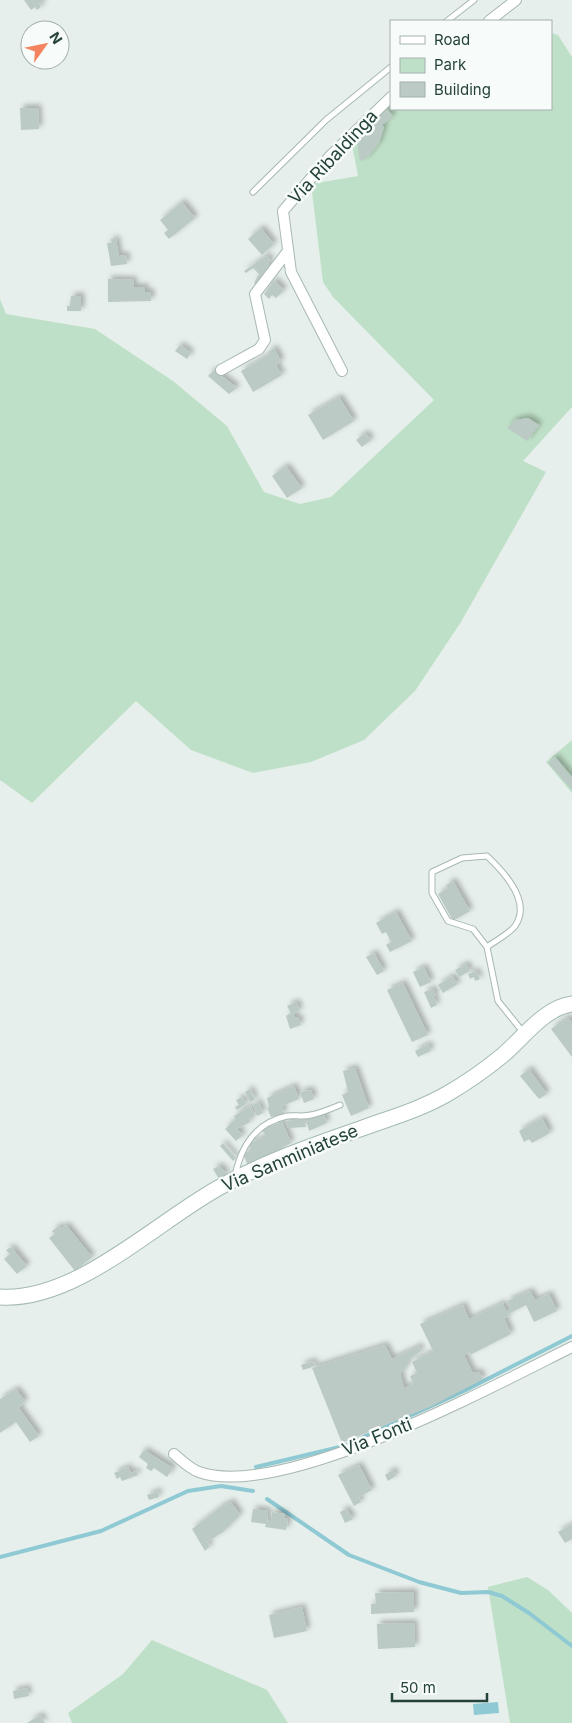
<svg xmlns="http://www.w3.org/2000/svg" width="572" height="1723" font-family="Inter,sans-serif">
	<defs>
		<filter id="shadow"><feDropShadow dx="3.5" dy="-3.5" stdDeviation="2.5" flood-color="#0004"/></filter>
	</defs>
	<rect width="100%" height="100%" fill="#e6efeb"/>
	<path fill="#bfe0c8" d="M551 33 558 35 572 57V407L523 461 546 472 461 622 415 691 364 740 311 762 253 773 191 750 136 701 32 803 0 780V299L6 314 95 329 173 381 227 426 264 492 300 504 331 497 434 400 333 297 323 282 311 184 358 176 351 139 391 103V109H551Z
		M572 740V793L546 762Z
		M527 1577 548 1590 572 1613V1723H510L488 1587Z
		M152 1640 267 1690 288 1723H72L68 1713 123 1674Z"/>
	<path fill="#8ec9d4" d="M498 1702 499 1713 474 1715 473 1704Z"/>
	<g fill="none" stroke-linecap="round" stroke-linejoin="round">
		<path stroke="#8ec9d4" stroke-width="4" d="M256 1467 344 1446 466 1390 572 1336
			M267 1499 349 1555 419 1582 461 1593 488 1592 502 1596 529 1613 572 1646
			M0 1557 101 1531 188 1491 221 1486 253 1491"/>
	</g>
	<path fill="#bbcac4" filter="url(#shadow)" d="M24 0H45L39 4 41 7 37 10 35 7 31 10Z
		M20 108H38L39 129 21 130Z
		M387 109 393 116 382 125 384 127 379 143 366 159 360 161 357 140 361 139V136L366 131 365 127Z
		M182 202 195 218 169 239 164 233 168 230 160 220Z
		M261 228 274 244 262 255 248 239Z
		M111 239H116L119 256 126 255 127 264 111 266 107 243H112Z
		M266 256 271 260 268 263 270 267 256 285 254 283 259 274 253 268 246 273 244 271Z
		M108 279 134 280 133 287H145V292H151V301L108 302Z
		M274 280 284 290 276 298 272 295 269 299 264 294Z
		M71 296H81V311H67V306H70Z
		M180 345 191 353 187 359 175 351Z
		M274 348 281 361 276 365 282 375 253 392 241 371 270 354 268 352Z
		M214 370 237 388 229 394 208 376Z
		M339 397 354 421 323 440 308 415Z
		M528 418 539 425 527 441 507 428 515 420Z
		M365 433 371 440 362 447 356 440Z
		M286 466 302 488 287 498 272 476Z
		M555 757 572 777V790L548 763Z
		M453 881 470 911 453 921 438 894 448 888 446 885Z
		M396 912 412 941 390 952 386 945 391 942 386 932 382 934 376 923Z
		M374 953 384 971 377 975 366 957Z
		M466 964 470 971 459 977 455 970Z
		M424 967 431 982 420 987 413 972Z
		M476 971 480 979 475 981 474 977 470 979 468 974Z
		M452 976 458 984 443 993 438 985Z
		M403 983 428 1035 412 1042 387 990Z
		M433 989 436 995 433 996 437 1005 431 1008 424 992Z
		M296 1002 300 1010 293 1014 295 1018 298 1017 301 1025 290 1029 286 1016 291 1013 287 1006Z
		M567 1017 572 1023V1057L551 1029Z
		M428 1044 431 1051 418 1057 415 1051Z
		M355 1068 369 1108 351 1116 342 1095 348 1092 343 1071Z
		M529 1069 547 1094 539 1099 520 1076Z
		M294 1086 299 1099 282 1106 284 1114 271 1117 267 1108 269 1107 267 1098Z
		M250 1089 255 1100 250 1102 245 1092Z
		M311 1090 314 1099 304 1103 300 1092Z
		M242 1097 246 1104 237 1110 235 1107 239 1105 236 1100Z
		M258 1102 263 1113 257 1116 253 1105Z
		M251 1106 255 1116 249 1119 250 1122 237 1129 243 1135 236 1141 225 1129 235 1119 234 1116Z
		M324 1115 327 1123 309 1131 306 1119Z
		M542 1118 550 1133 532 1143 529 1139 524 1142 519 1131Z
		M304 1119 306 1127 288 1128 285 1121Z
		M282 1121 291 1143 275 1152 276 1155 249 1168 243 1154 251 1150 248 1144 266 1136 262 1130Z
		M223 1143 236 1158 233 1161 220 1146Z
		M219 1166 227 1174 219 1179 213 1169Z
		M66 1225 92 1257 75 1271 49 1238 55 1234 52 1231 59 1226 61 1229Z
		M11 1247 27 1266 17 1274 4 1259 10 1254 6 1250Z
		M530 1291 535 1300 549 1294 557 1311 534 1322 526 1305 508 1314 509 1316 504 1318 511 1334 470 1355 469 1352 464 1355 473 1373 479 1372 483 1379 432 1406 342 1443 312 1368 385 1345 392 1359 419 1346 421 1351 409 1360 404 1370 400 1373 404 1388 413 1384 410 1376 417 1373 412 1362 433 1351 420 1324 463 1305 469 1319 503 1303 506 1311 511 1309 507 1301Z
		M313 1361 315 1366 303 1370 301 1365Z
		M16 1389 25 1401 19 1408 39 1436 30 1442 16 1422 0 1433V1399Z
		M144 1450 173 1468 167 1477 154 1468 151 1471 146 1468 148 1464 139 1457Z
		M359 1465 372 1490 359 1497 361 1502 354 1506 338 1475Z
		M128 1467 131 1473 136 1471 138 1475 122 1481 120 1477 117 1479 114 1473Z
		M393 1470 396 1476 388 1481 385 1475Z
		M158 1491 159 1497 149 1500 147 1495Z
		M231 1502 240 1515 223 1532 207 1542 210 1546 205 1551 192 1529 222 1506Z
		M253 1509 268 1511 267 1521H271L272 1512 285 1514 284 1518 288 1519 286 1530 265 1527 266 1524 251 1522Z
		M346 1509 353 1519 345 1523 340 1512Z
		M572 1524V1539L565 1543 558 1532Z
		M414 1592V1612L371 1614V1604H376L375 1593Z
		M302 1607 307 1631 274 1638 269 1615Z
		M414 1623 415 1647 378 1649 377 1624Z
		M27 1688 29 1696 14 1699 13 1691Z
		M40 1715 45 1723H27Z"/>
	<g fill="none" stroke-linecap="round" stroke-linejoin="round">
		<defs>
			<path id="service" d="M447 21 474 0
				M253 192 326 120 391 67
				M487 947C495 941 509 934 515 926 532 902 503 871 487 856L462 858 432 872V893L448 921 473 929 487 947 498 1001 523 1032
				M235 1176C241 1146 255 1123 287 1116 295 1115 303 1117 311 1115 321 1113 330 1109 340 1105"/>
			<path id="minor" d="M489 21 516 0
				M221 370 259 349 265 340 255 294 288 251
				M342 371 291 272 283 211 331 155 391 97
				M174 1454C181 1460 190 1469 199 1472 281 1501 493 1386 572 1347"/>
			<path id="secondary" d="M0 1297C76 1302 156 1222 220 1187 263 1163 313 1145 360 1129 390 1118 419 1110 447 1094 466 1083 486 1069 503 1055 524 1037 544 1008 572 1004"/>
		</defs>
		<use href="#service" stroke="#a8b8b2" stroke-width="7"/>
		<use href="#minor" stroke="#a8b8b2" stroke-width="12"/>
		<use href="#secondary" stroke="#a4bbb3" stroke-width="17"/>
		<use href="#service" stroke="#fff" stroke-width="5"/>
		<use href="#minor" stroke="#fff" stroke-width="10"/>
		<use href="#secondary" stroke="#fff" stroke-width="15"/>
	</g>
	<g text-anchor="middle" stroke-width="5" stroke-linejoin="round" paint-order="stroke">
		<g font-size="18" fill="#24423a" stroke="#f7fbf9">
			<text transform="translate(333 157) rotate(-47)" y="6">Via Ribaldinga</text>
			<text transform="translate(290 1158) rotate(-23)" y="6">Via Sanminiatese</text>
			<text transform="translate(377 1437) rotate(-22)" y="6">Via Fonti</text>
		</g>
	</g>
	<rect x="390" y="20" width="162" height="90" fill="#f7fbf9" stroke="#a3b1ad"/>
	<rect x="400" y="36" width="25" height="8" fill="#ffffff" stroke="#a3b1ad"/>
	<text x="434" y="45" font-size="15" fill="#24423a">Road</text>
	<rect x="400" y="58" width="25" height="15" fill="#bfe0c8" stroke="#a3b1ad"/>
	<text x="434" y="70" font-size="15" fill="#24423a">Park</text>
	<rect x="400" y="82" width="25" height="15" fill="#bbcac4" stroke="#a3b1ad"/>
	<text x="434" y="95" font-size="15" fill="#24423a">Building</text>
	<g transform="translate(45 45) rotate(57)"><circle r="24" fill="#f7fbf9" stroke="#a3b1ad"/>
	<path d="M0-4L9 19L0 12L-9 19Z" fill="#f4845f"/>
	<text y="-8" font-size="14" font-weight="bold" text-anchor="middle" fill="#24423a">N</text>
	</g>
	<path d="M392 1693v8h95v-8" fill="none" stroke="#24423a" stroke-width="2.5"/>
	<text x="400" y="1693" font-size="15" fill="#24423a" stroke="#f7fbf9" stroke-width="4" paint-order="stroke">50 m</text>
</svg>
